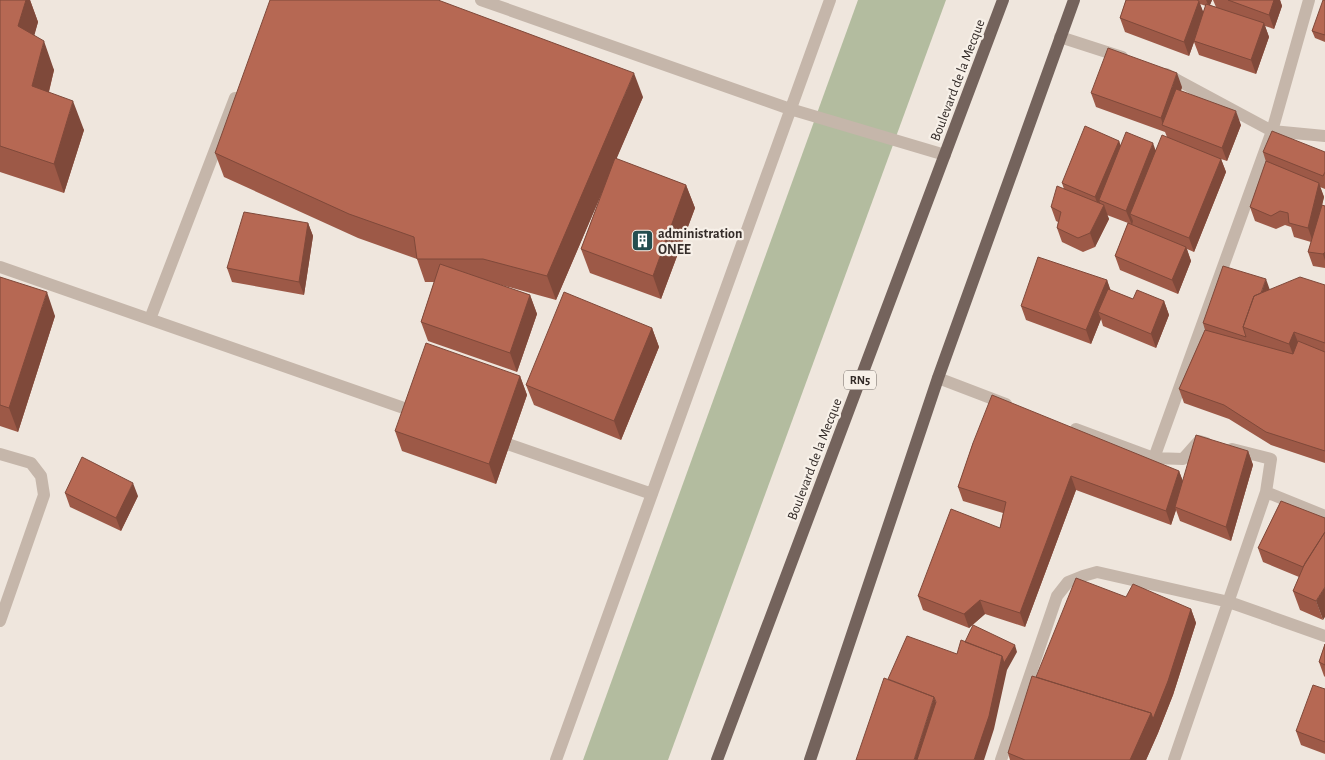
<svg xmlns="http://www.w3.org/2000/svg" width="1325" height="760" font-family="'Alegreya Sans',sans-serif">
	<rect width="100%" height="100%" fill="#efe6dd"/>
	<path fill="#b3bc9f" d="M858 0H946L668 760H583Z"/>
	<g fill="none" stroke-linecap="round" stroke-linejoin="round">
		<path stroke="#c5b6aa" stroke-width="12" d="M481 0 790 109 945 155
			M1060 37 1122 57
			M1166 74 1272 131 1325 136
			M0 267 418 413
			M150 319 235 98
			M938 378 1006 404
			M1076 429 1154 458 1183 459 1199 441 1206 443
			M496 440 652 494
			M1232 449 1271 459 1266 492 1325 516
			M0 454 31 463 41 476 44 495 0 621
			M1154 458 1272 131 1309 0
			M556 760 830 0
			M1001 760 1057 596 1068 582 1083 576 1097 572 1229 602 1325 636
			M1174 760 1266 492"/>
		<path stroke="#74635c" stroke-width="12" d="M717 760 1003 0
			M810 760 938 378 1074 0"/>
	</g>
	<path fill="#9d5947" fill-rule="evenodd" d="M0 0H30L38 22 34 35 54 70 49 92 84 130 64 193 0 172Z
		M1126 0H1212L1210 5 1216 7 1213 0H1280L1282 6 1274 29 1265 26 1269 37 1256 74 1199 55 1194 42 1189 56 1125 32 1120 18ZM1200 4 1206 6 1203 12Z
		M1325 0V42L1315 38 1312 31Z
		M1182 87 1181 91 1241 125 1227 161 1221 159 1226 172 1194 252 1187 249 1191 261 1178 294 1120 270 1115 256 1128 223 1107 215 1109 219 1095 247 1083 252 1062 242 1057 228 1058 222 1056 221 1051 207 1064 189 1062 183 1119 141 1120 145 1156 150 1167 137 1165 132 1096 107 1091 93Z
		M643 97 616 159 686 185 695 208 661 299 590 273 581 249 604 188 556 300 494 283 530 295 537 314 517 372 428 341 421 322 434 282H425L417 259 358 238 224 177 215 153Z
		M1263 152H1325V189L1320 187 1324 197 1322 205 1325 206V268L1313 266 1308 252 1311 242 1294 237 1291 227 1285 225 1276 229 1255 221 1250 207 1266 162Z
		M308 223 313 236 304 295 232 282 227 268Z
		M0 277 55 316 18 432 0 426Z
		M1107 280 1110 290 1133 299 1164 301 1169 315 1156 348 1103 326 1101 319 1091 344 1026 320 1021 306Z
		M1325 285V463L1271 445 1229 419 1184 403 1179 389 1205 330 1203 323 1270 290Z
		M652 328 659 347 621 440 534 405 526 385Z
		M520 376 527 395 496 484 402 451 395 431Z
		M973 443 1179 471 1183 482 1248 451 1253 465 1231 541 1180 521 1176 510 1171 525 1076 490 1025 627 985 614 969 628 923 610 918 596 1000 528 1003 513 963 501 958 487Z
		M65 493 138 496 121 531 70 507Z
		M1281 501 1323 620 1300 610 1293 591 1299 577 1263 562 1258 548Z
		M1126 597 1191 609 1196 623 1173 695 1158 733 1146 760H1010L1008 753 1036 677Z
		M1325 644V677L1324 676 1319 662Z
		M1325 689V754L1301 745 1296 731Z"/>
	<path fill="#7f493a" d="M26 0H30L38 22 29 55 18 26Z
		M1206 0H1212L1209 7Z
		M1274 0H1280L1282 6 1274 29 1269 15Z
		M1199 1 1204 14 1189 56 1184 42Z
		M1264 23 1269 37 1256 74 1251 60Z
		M44 41 54 70 43 115 32 86Z
		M634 73 643 97 556 300 547 276Z
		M1177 73 1182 87 1168 127 1163 125 1161 118Z
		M73 101 84 130 64 193 54 164Z
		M1236 111 1241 125 1227 161 1222 148Z
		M1119 141 1124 154 1099 200 1102 208 1100 211 1095 197Z
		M1153 143 1158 157 1130 214 1133 221 1132 225 1126 211Z
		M1221 159 1226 172 1194 252 1189 238Z
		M1319 183 1324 197 1313 242 1308 228Z
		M686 185 695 208 661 299 653 276Z
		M1104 205 1109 219 1095 247 1090 233Z
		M308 223 313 236 304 295 299 282Z
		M1186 247 1191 261 1178 294 1172 280Z
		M1325 252V261L1323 254Z
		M1266 279 1271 293 1249 329Z
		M1107 280 1112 294 1098 312 1101 319 1091 344 1086 330Z
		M47 292 55 316 18 432 9 408Z
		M530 295 537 314 517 372 510 353Z
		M1164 301 1169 315 1156 348 1151 334Z
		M652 328 659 347 621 440 614 421Z
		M1294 332 1303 355 1298 368 1289 344Z
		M520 376 527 395 496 484 489 464Z
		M1248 451 1253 465 1231 541 1226 527Z
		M1179 471 1184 484 1175 507 1176 510 1171 525 1166 511Z
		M1071 476 1076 490 1025 627 1020 613Z
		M133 483 138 496 121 531 116 518Z
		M1325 587V617L1323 620 1316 601Z
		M980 600 985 614 969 628 964 614Z
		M1191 609 1196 623 1173 695 1158 733 1146 760H1130L1151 713Z
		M1015 645 1017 652 1007 670 994 729 984 760H974L1002 656Z
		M934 697 941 716 926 760H914Z"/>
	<path fill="#b66853" stroke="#7f493a" d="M0 0H26L18 26 44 41 32 86 73 101 54 164 0 146Z
		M270 0H438L634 73 547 276 483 259H417L414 237 349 214 215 153Z
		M1126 0H1197L1199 1 1184 42 1120 18Z
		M1228 0H1274L1269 15Z
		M1323 0H1325V35L1312 31Z
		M1206 4 1264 23 1251 60 1194 41Z
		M1108 48 1177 73 1161 118 1091 93Z
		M1176 89 1236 111 1222 148 1162 125Z
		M1085 126 1119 141 1095 197 1062 183Z
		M1272 131 1325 152V172L1323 176 1263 152Z
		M1126 132 1153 143 1126 211 1099 200Z
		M1162 135 1221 159 1189 238 1130 214Z
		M615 158 686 185 653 276 581 249Z
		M1266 161 1319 183 1308 228 1289 223 1288 213 1280 211 1271 216 1250 207Z
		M1057 186 1104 205 1090 233 1078 238 1057 228 1061 212 1051 207Z
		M1322 205 1325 206V252L1323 254 1308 252Z
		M244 212 308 223 299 282 227 268Z
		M1128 223 1186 247 1172 280 1115 256Z
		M1038 257 1107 280 1086 330 1021 306Z
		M440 264 530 295 510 353 421 322Z
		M1223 266 1266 279 1261 293 1254 296 1243 327 1246 337 1203 323Z
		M0 277 47 292 9 408 0 405Z
		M1300 277 1325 285V343L1294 332 1289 344 1243 327 1254 296Z
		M1108 289 1133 299 1137 290 1164 301 1151 334 1098 312Z
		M564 292 652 328 614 421 526 385Z
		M1205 330 1293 354 1298 341 1325 352V451L1266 432 1224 405 1179 389Z
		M426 343 520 376 489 464 395 431Z
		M992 395 1179 471 1166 511 1071 476 1020 613 980 600 964 614 918 596 951 509 1000 528 1006 502 958 487 973 443Z
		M1196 435 1248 451 1226 527 1175 507Z
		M82 457 133 483 116 518 65 493Z
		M1281 501 1325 518V532L1303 567 1258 548Z
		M1325 532V587L1316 601 1293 591 1305 563Z
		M1076 578 1126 597 1133 584 1191 609 1168 681 1153 719 1151 713 1036 677Z
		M973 625 1015 645 1004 663 1002 656 965 642Z
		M907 636 957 654 961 640 1002 656 989 716 974 760H917L936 702 934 697 888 679Z
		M1325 644V665L1319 662Z
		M1032 676 1151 713 1130 760H1025L1008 753Z
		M884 678 934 697 914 760H856Z
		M1313 685 1325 689V742L1296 731Z"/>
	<defs>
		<symbol id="building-square" viewBox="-11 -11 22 22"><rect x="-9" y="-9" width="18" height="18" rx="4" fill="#244e50" stroke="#f7f0e8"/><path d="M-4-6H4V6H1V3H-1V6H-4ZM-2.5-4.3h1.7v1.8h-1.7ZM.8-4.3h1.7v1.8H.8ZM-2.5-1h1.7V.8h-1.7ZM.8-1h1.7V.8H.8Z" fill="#fff"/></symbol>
	</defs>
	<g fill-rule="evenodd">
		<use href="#building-square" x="630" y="228" width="25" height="25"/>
	</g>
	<g text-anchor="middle" stroke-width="4.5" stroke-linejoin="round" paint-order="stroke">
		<rect fill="#f7f0e8" stroke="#6e6762" stroke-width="1" x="844" y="370.5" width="32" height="19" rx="4"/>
		<g font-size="12" font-weight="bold" fill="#342c29">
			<text x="860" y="384">RN5</text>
		</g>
		<g font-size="14" fill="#342c29" stroke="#f7f0e8">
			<text transform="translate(957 80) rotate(-69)" y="5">Boulevard de la Mecque</text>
			<text transform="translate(814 459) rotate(-69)" y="5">Boulevard de la Mecque</text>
		</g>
		<g font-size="14" font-weight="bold" fill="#342c29" stroke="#f7f0e8" text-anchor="start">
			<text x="658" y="238">administration<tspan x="658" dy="16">ONEE</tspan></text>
		</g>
	</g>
</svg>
